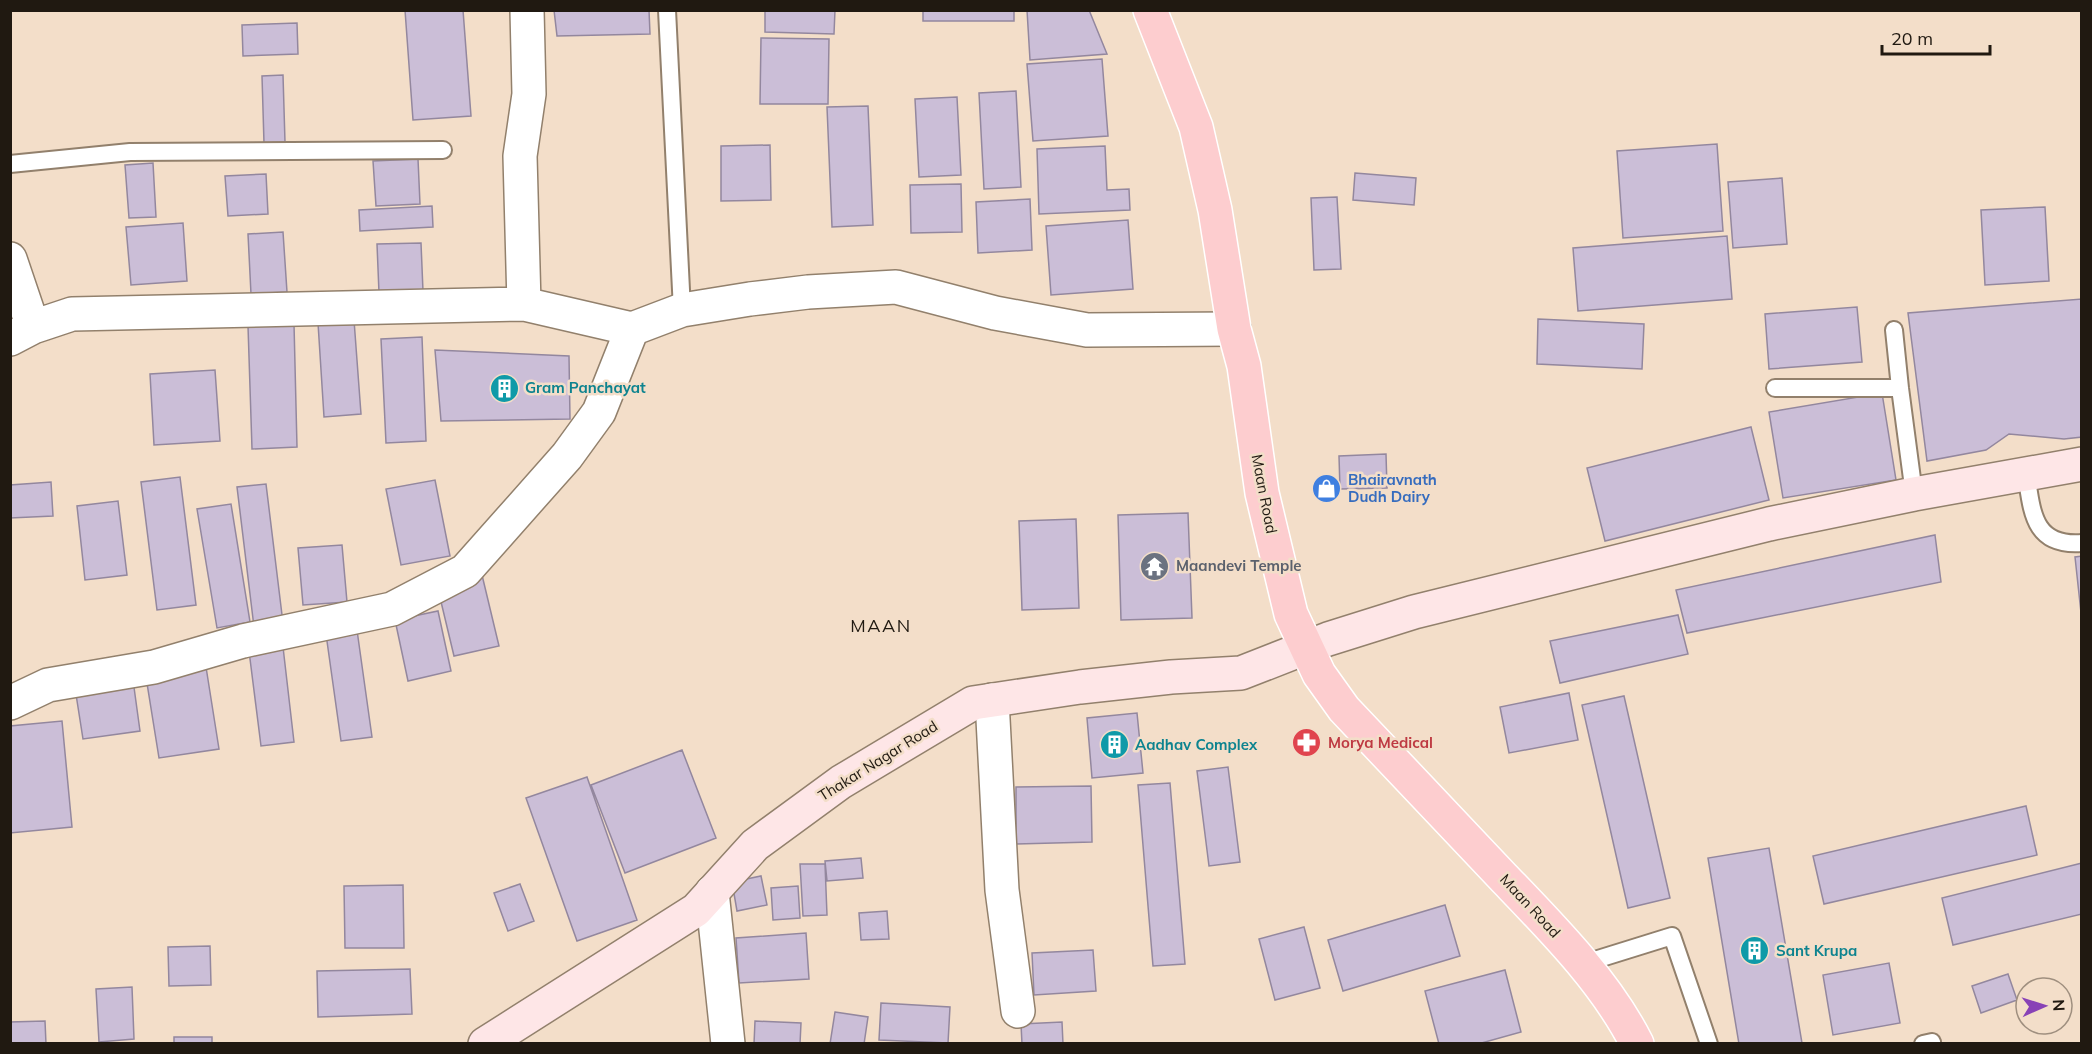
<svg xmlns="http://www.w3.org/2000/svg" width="2092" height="1054" font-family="Mulish,sans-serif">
	<rect width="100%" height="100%" fill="#f3dec9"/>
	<path fill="#cbbed7" stroke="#93879e" stroke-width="1.5" d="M405 10H463L471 116 413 120Z
		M554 10H649L650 34 557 36Z
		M765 10H835L834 34 765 32Z
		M923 10H1014V21H923Z
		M1027 10H1089L1107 54 1030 60Z
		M297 23 298 54 243 56 242 25Z
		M761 38 829 39 828 104H760Z
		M1102 59 1108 136 1033 141 1027 64Z
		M283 75 285 142 264 143 262 76Z
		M1016 91 1021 187 984 189 979 93Z
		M957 97 961 175 919 177 915 99Z
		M868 106 873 225 832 227 827 107Z
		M1717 144 1723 231 1623 238 1617 151Z
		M770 145 771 200 721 201V146Z
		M1105 146 1107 190 1129 189 1130 210 1039 214 1037 149Z
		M418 159 420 204 376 206 373 161Z
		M153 163 156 217 129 218 125 165Z
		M1355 173 1416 178 1414 205 1353 200Z
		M266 174 268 214 228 216 225 176Z
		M1782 178 1787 244 1733 248 1728 182Z
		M961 184 962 232 911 233 910 185Z
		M1337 197 1341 269 1314 270 1311 198Z
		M1030 199 1032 250 978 253 976 202Z
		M432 206 433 227 360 231 359 210Z
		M2045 207 2049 281 1985 285 1981 210Z
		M1128 220 1133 289 1051 295 1046 226Z
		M183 223 187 281 131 285 126 227Z
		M283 232 287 292 251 294 248 234Z
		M1727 236 1732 299 1578 311 1573 248Z
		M421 243 423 291 379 293 377 244Z
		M2082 299V437L2064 439 2009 434 1986 450 1927 461 1908 313Z
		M1857 307 1862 362 1769 369 1765 314Z
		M1538 319 1644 324 1642 369 1537 364Z
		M354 320 361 414 324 417 318 323Z
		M294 324 297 447 252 449 248 326Z
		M422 337 426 441 386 443 381 339Z
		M435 350 569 356 570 419 441 421Z
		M215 370 220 441 154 445 150 374Z
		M1882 393 1896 480 1783 498 1769 412Z
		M1751 427 1769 500 1605 541 1587 468Z
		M1386 454 1387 488 1340 489 1339 456Z
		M180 477 196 605 157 610 141 482Z
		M435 480 450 556 401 565 386 489Z
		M51 482 53 516 10 518V485Z
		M266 484 283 623 254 627 237 487Z
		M118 501 127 575 85 580 77 506Z
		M231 504 250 622 217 628 197 509Z
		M1188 513 1192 618 1121 620 1118 515Z
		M1076 519 1079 608 1022 610 1019 521Z
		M1935 535 1941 582 1687 633 1676 590Z
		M342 545 347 602 303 605 298 548Z
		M2082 556V622L2075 557Z
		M482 575 499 646 454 656 437 585Z
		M438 611 451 671 408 681 395 620Z
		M1678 615 1688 654 1560 683 1550 641Z
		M356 623 372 737 341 741 325 627Z
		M283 647 294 742 261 746 249 651Z
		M206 667 219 749 159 758 146 677Z
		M133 680 140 731 83 739 75 688Z
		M1569 693 1578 740 1509 753 1500 707Z
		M1624 696 1670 898 1628 908 1582 705Z
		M1137 713 1143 773 1092 778 1087 718Z
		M62 721 72 827 10 833V726Z
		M682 750 716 838 625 873 591 785Z
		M1228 767 1240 862 1209 866 1197 771Z
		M587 777 637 920 577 941 526 798Z
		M1170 783 1185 964 1153 966 1138 785Z
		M1091 786 1092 842 1016 844V787Z
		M2026 806 2037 855 1824 904 1813 856Z
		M1769 848 1802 1043V1044H1739L1708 858Z
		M861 858 863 878 827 881 825 861Z
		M2082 863V914L1953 945 1942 898Z
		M800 864H825L827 915 803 916Z
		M761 876 767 905 737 911 732 882Z
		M520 884 534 921 508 931 494 893Z
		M403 885 404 948H345L344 886Z
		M798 886 800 918 773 920 771 888Z
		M1445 905 1460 956 1343 991 1328 940Z
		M887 911 889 939 861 940 859 913Z
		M1304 927 1320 988 1275 1000 1259 939Z
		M806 933 809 979 739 983 736 938Z
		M210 946 211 985 169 986 168 947Z
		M1093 950 1096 991 1034 995 1032 953Z
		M1889 963 1900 1023 1833 1035 1823 975Z
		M410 969 412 1014 318 1017 317 971Z
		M1505 970 1521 1032 1478 1044H1439L1425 991Z
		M2008 974 2017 1000 1981 1013 1972 986Z
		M132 987 134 1039 99 1042 96 989Z
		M881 1003 950 1007 948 1043 879 1040Z
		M835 1012 868 1017 864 1044H830Z
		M45 1021 46 1044H10V1022Z
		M755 1021 801 1023 800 1044H754Z
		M1062 1022 1063 1044H1022L1021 1024Z
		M174 1037H212V1044H174Z"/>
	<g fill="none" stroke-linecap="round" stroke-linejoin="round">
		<defs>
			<path id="lane" d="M667 10 682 310
				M10 164 130 152 443 150
				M1894 330 1900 388 1914 494
				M1775 388H1900
				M2026 473C2032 510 2032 547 2082 543
				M1582 964 1672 936 1709 1044
				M1923 1044 1932 1042"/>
			<path id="street" d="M527 10 529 94 520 156 524 304 632 329 682 310 750 299 808 292 896 287 995 313 1087 330 1234 329
				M10 259 33 327
				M10 339 33 327 72 314 524 304
				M992 700 1002 890 1018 1011
				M10 703 48 685 154 667 243 641 392 609 465 571 567 456 599 412 632 329
				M712 892 728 1044"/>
			<path id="secondary" d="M485 1044 696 910 755 845 841 782 973 703 1080 687 1171 677 1241 673 1328 639 1414 612 1769 524 1914 494 2082 464"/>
			<path id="primary" d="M1150 10 1196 127 1215 210 1234 329 1244 366 1262 493 1291 614 1319 674 1344 709C1397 765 1450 821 1503 877 1551 927 1606 982 1637 1044"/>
		</defs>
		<use href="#lane" stroke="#92806c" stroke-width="20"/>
		<use href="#street" stroke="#92806c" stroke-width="36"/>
		<use href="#secondary" stroke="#92806c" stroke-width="36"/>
		<use href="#primary" stroke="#fff" stroke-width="36"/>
		<use href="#lane" stroke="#fff" stroke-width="16"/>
		<use href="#street" stroke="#fff" stroke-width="33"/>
		<use href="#secondary" stroke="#fee6e7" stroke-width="33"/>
		<use href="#primary" stroke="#fdcdcf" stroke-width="33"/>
	</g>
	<defs>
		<symbol id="building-disc" viewBox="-11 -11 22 22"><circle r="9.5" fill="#0f9aa8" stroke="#f3dec9"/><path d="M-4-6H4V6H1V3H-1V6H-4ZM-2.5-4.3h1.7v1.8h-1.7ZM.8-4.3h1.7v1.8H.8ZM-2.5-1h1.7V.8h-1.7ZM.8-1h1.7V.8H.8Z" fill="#fff"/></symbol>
		<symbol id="shop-disc" viewBox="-11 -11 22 22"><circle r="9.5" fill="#3f7fe0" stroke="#f3dec9"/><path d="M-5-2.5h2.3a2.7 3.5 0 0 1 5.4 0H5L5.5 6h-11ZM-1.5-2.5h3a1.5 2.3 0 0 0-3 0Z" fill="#fff"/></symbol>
		<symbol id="temple-disc" viewBox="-11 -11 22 22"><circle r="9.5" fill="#6b7280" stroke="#f3dec9"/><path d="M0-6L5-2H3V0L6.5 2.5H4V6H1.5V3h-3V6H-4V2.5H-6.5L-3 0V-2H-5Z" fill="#fff"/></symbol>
		<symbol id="pharmacy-disc" viewBox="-11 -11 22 22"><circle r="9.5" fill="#e0444e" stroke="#f3dec9"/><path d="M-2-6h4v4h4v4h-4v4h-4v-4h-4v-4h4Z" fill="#fff"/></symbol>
	</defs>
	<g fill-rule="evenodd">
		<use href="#building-disc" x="488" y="372" width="33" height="33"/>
		<use href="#shop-disc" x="1310" y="472" width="33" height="33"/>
		<use href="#temple-disc" x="1138" y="550" width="33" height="33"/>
		<use href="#pharmacy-disc" x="1290" y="726" width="33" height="33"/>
		<use href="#building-disc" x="1098" y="728" width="33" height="33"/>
		<use href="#building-disc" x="1738" y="934" width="33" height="33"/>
	</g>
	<g text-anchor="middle" stroke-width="5" stroke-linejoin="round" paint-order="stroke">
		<g font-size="15" font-weight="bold" fill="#0d838f" stroke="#f3dec9" text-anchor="start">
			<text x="525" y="393">Gram Panchayat</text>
			<text x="1135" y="750">Aadhav Complex</text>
			<text x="1776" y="956">Sant Krupa</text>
		</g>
		<g font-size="15" font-weight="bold" fill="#366cbe" stroke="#f3dec9" text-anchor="start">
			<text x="1348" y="485">Bhairavnath<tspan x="1348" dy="17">Dudh Dairy</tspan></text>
		</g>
		<g font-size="15" fill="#201911" stroke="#f3dec9">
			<text transform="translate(1264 494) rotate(79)" y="5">Maan Road</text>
			<text transform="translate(878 761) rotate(-32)" y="5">Thakar Nagar Road</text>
			<text transform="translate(1530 906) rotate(47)" y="5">Maan Road</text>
		</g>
		<g font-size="15" font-weight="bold" fill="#5b616d" stroke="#f3dec9" text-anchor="start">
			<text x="1176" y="571">Maandevi Temple</text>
		</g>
		<g font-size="15" font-weight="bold" fill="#be3a42" stroke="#f3dec9" text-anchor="start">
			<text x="1328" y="748">Morya Medical</text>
		</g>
		<g font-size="18" letter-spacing="1.5" fill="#201911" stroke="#f3dec9">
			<text x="881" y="632">MAAN</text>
		</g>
	</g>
	<rect width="2092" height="1054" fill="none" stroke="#201911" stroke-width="24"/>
	<g transform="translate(2044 1006) rotate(87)"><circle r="28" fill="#f3dec9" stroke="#9f8f7f" stroke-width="1.5"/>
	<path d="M0-4.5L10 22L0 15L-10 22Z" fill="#8842b6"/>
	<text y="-9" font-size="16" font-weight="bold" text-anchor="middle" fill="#201911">N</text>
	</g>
	<path d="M1882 45v9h108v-9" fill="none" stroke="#201911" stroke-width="3"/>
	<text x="1891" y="45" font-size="18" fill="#201911" stroke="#f3dec9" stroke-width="4.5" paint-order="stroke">20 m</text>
</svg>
